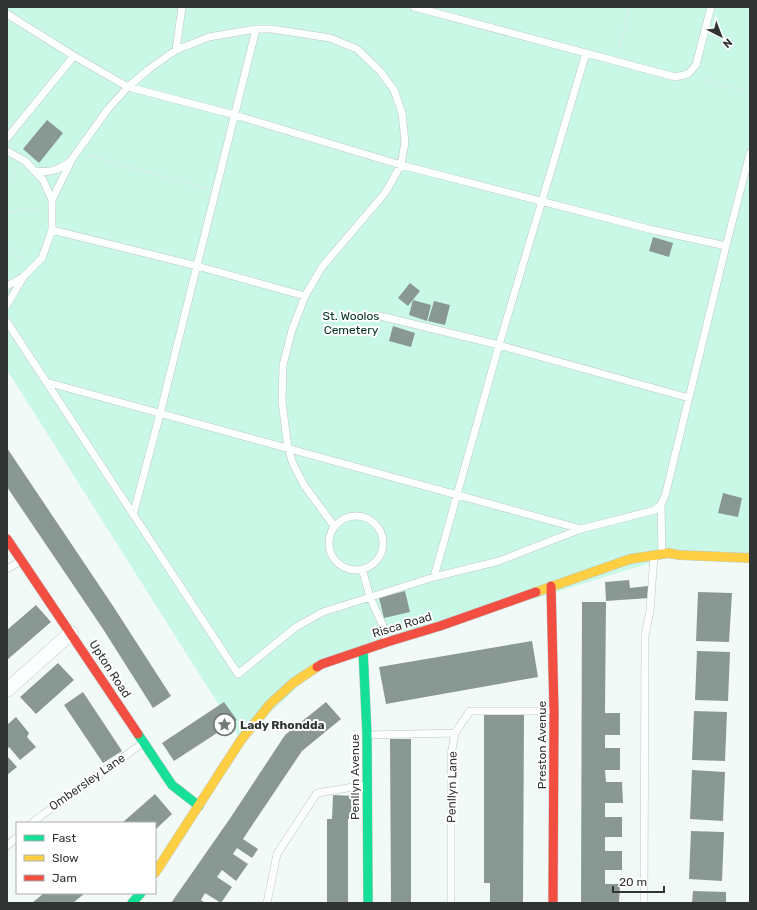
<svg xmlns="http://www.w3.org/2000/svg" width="757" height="910" font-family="Rubik,sans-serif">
	<rect width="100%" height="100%" fill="#f2faf7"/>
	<path fill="#c9f8e6" d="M7 7H750V558L676 555 322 664 241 740 7 370Z"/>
	<path fill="#8a9893" d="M47 120 63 133 39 163 23 149Z
		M653 237 673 243 669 257 649 251Z
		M410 283 420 291 408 306 398 298Z
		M413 300 431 305 427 321 409 315Z
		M434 301 450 305 445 325 428 321Z
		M393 326 415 333 411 347 389 341Z
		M7 448 113 606 171 696 153 708 103 629 7 487Z
		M723 493 742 498 738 517 718 513Z
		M629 580 630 588 648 586 649 598 606 601 605 582Z
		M405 591 410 612 384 618 379 598Z
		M698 592 732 593 729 642 696 641Z
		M582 602H606L605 713H620V735H605V748H620V770H605L606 782H622L623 803H605V817H622V837H605V851H622V870H605V884H620L619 903H581Z
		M36 605 51 622 7 660V630Z
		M532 641 538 677 386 704 379 667Z
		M697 651 730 652 728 701 695 700Z
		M58 663 74 680 36 714 20 697Z
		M83 692 122 751 103 763 64 705Z
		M224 702 237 720 174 761 162 743Z
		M326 702 341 719 302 751 243 839 258 849 252 858 237 848 233 854 248 864 236 881 222 870 217 877 232 887 221 903 205 893 201 900 205 903H171L231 817 285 735Z
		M694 711 727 712 725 761 692 760Z
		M484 715H524L523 903H490V883H484Z
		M16 717 29 733 27 737 36 747 20 760 9 747 7 749V725Z
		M390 739H411V903H391Z
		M7 756 17 767 7 775Z
		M692 770 725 772 723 821 690 819Z
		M155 794 172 814 155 830V823H122Z
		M333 795 355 796V819H348V903H327V819H332Z
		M691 831 724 832 722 881 689 879Z
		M693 891 726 892V903H692Z
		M44 893H85L73 903H32Z"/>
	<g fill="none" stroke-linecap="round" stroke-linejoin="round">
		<defs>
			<path id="lane" d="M414 7 675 77 688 74 696 65 711 7
				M7 14 74 56 128 87 235 115 401 165 649 229 726 246 750 153
				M176 50 182 7
				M7 138 74 56
				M7 151 25 161 43 180 52 200V230L42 258 23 277 7 286
				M35 171C51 173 58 170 71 161
				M52 200 72 159 108 109 128 87 149 69 176 50 209 37 256 29H272L330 38 357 49 380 71 394 90 402 113 405 142 401 165 385 193 322 267 305 296 292 330 283 365 282 402 288 448 293 464 304 485 334 526
				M52 230 197 266 305 296
				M7 305 23 278
				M380 316 499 345 586 53
				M7 322 238 674 296 627 323 612 434 577 499 561 581 529 655 510 661 504 665 496 726 246
				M46 382 581 529
				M661 504 662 554
				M133 515 160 414 256 29
				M329 543a27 27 0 1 1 54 0a27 27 0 1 1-54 0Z
				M7 569 21 561
				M362 569 370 597 383 626 386 641
				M434 577 499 345 689 398
				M367 735 455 733
				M32 823 42 815 143 743
				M7 846 17 837
				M267 903 277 854 317 793 366 785
				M451 903V755L455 733 470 711H554
				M644 903 645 636 650 611 654 556"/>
			<path id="street" d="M7 690 71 633"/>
			<path id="fast" d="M363 650 367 735 368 903
				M138 734 172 785 199 806
				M132 903 141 893"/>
			<path id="slow" d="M536 592 630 559 669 553 679 555 750 558
				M155 873 241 740 270 704 293 683 317 667"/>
			<path id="jam" d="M7 539 138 734
				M551 586 554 711 553 903
				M317 667 322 664 387 642 440 626 536 592"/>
		</defs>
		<use href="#lane" stroke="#bfc6c3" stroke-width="8"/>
		<use href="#street" stroke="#bfc6c3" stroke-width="15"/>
		<use href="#fast" stroke="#bfc6c3" stroke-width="10"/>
		<use href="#slow" stroke="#bfc6c3" stroke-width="10"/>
		<use href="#jam" stroke="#bfc6c3" stroke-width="10"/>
		<path stroke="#e2e4e3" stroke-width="2.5" stroke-dasharray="1 3" stroke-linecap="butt" d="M619 51 630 7
			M700 78 750 93
			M89 156 206 188
			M7 182 17 170
			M7 212 40 208
			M7 246 23 260"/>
		<use href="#lane" stroke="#fdfefe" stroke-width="7"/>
		<use href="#street" stroke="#fdfefe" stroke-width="14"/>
		<use href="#fast" stroke="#16e098" stroke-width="9"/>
		<use href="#slow" stroke="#ffcf43" stroke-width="9"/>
		<use href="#jam" stroke="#f24e42" stroke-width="9"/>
	</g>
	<defs>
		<symbol id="sight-ring" viewBox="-11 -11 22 22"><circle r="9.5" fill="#fff" stroke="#747a78" stroke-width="1.5"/><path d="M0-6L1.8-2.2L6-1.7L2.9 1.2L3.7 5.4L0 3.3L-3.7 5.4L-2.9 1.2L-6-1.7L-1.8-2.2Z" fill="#747a78"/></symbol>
	</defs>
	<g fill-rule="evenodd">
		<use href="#sight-ring" x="212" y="712" width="25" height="25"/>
	</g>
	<g text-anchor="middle" stroke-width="4" stroke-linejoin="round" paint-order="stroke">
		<g font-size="12" fill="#003124" stroke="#fff">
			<text x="351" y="320">St. Woolos<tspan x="351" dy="14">Cemetery</tspan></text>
		</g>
		<g font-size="12" fill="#303533" stroke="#fff">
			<text transform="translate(402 625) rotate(-17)" y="4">Risca Road</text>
			<text transform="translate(110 669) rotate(57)" y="4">Upton Road</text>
			<text transform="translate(542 745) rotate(-90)" y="4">Preston Avenue</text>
			<text transform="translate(355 777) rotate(-90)" y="4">Penllyn Avenue</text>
			<text transform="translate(87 782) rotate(-35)" y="4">Ombersley Lane</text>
			<text transform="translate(452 787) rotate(-89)" y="4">Penllyn Lane</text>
		</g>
		<g font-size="12" font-weight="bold" fill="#303533" stroke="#fff" text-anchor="start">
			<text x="240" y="729">Lady Rhondda</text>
		</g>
	</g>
	<rect width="757" height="910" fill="none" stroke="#303533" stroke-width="16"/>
	<rect x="16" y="822" width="140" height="72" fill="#ffffff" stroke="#acaead"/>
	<rect x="24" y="835" width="20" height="6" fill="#16e098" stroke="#acaead"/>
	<text x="52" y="842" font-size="12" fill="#303533">Fast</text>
	<rect x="24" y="855" width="20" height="6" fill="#ffcf43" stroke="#acaead"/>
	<text x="52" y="862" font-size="12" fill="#303533">Slow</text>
	<rect x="24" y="875" width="20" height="6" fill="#f24e42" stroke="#acaead"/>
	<text x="52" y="882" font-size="12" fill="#303533">Jam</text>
	<g transform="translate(721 36) rotate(138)" stroke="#ffffff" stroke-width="3" paint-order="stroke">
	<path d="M0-3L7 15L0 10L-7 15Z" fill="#303533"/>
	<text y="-6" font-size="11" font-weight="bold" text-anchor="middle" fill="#303533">N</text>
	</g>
	<path d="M613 886v6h51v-6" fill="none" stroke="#303533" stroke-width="2"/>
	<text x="619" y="886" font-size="12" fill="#303533" stroke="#ffffff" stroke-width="3" paint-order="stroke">20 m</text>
</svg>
